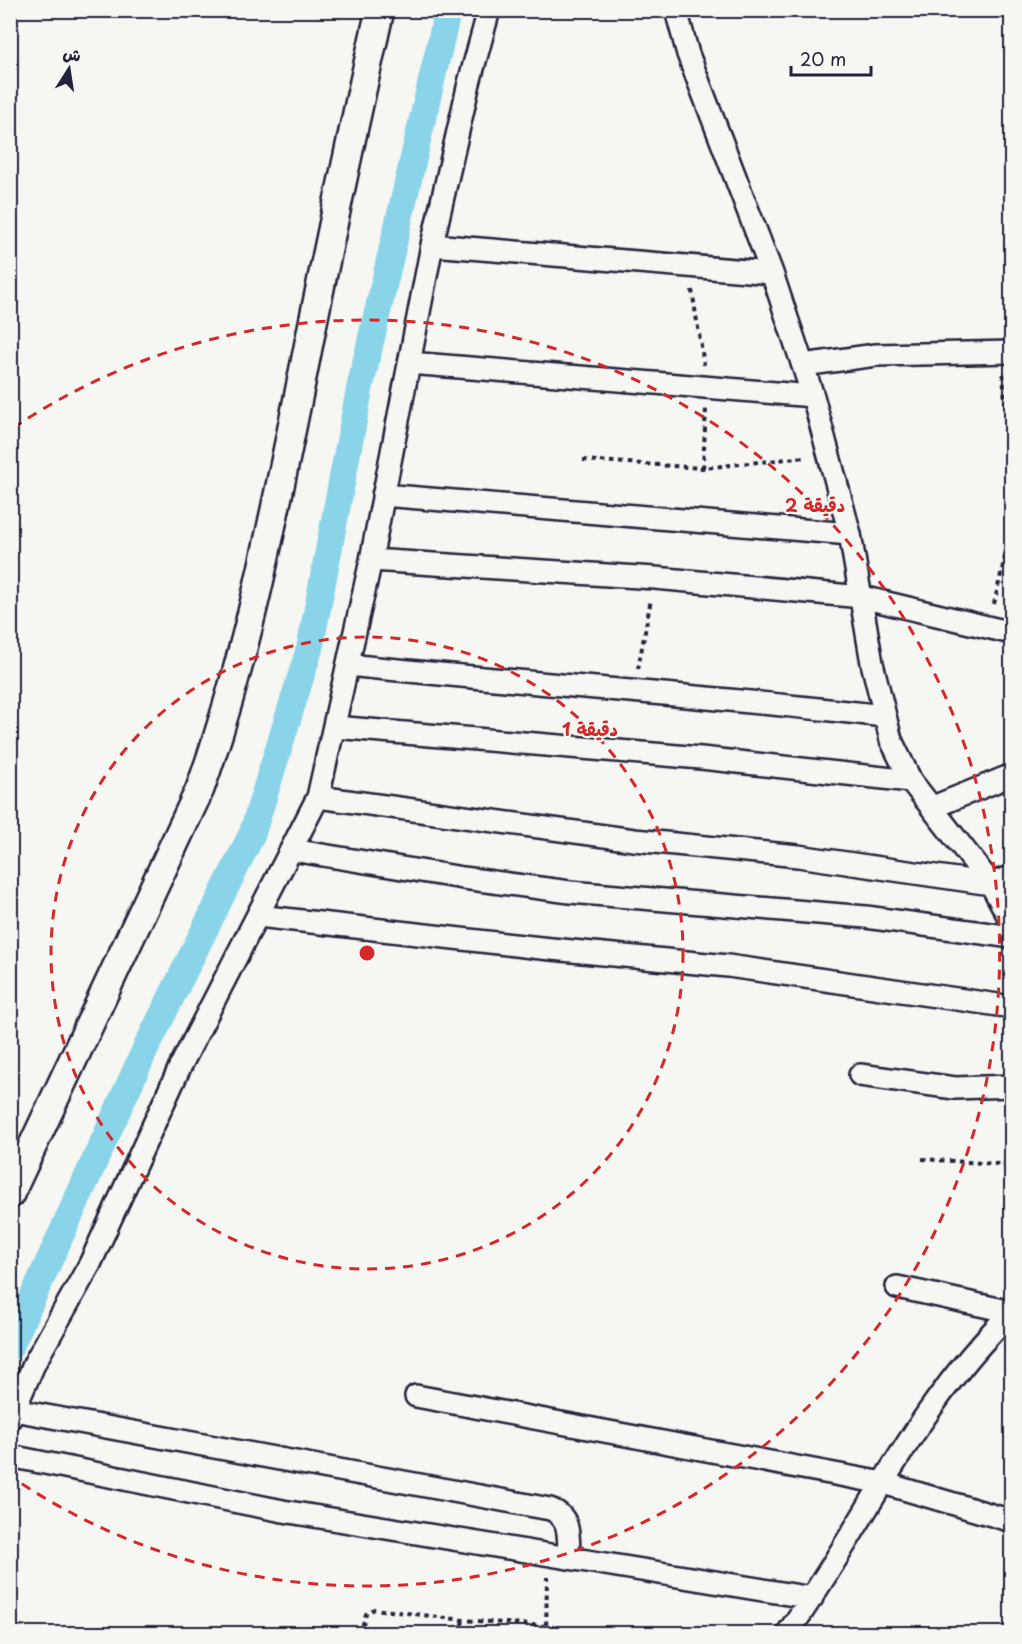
<svg xmlns="http://www.w3.org/2000/svg" width="1022" height="1644" font-family="'Playpen Sans','Playpen Sans Arabic',sans-serif">
	<rect width="100%" height="100%" fill="#f6f6f2"/>
	<filter id="ink" filterUnits="userSpaceOnUse"><feTurbulence type="fractalNoise" baseFrequency=".0167" numOctaves="2"/><feDisplacementMap in="SourceGraphic" scale="12" xChannelSelector="R" yChannelSelector="G"/><feConvolveMatrix kernelMatrix="1 2 1 2 8 2 1 2 1" color-interpolation-filters="sRGB"/></filter>
	<g filter="url(#ink)">
		<g fill="none" stroke-linecap="round" stroke-linejoin="round">
			<path stroke="#89d4e9" stroke-width="27" d="M10 1347 145 1050 252 834 310 647 360 387 448 10"/>
			<defs>
				<path id="minor" d="M676 10 688 54 772 273 813 396 850 534 872 663 891 740 911 781 991 884 1012 923
					M432 245 772 273
					M409 363 813 396
					M803 365 876 355 1012 352
					M383 495 850 534
					M371 560 655 578 862 597 1012 633
					M349 665C527 684 706 695 884 716
					M334 727 701 758 911 781
					M318 797 634 840 798 856 991 884 1012 876
					M933 807 1012 775
					M292 850 463 878 570 892 866 917 1012 937
					M258 916 541 948 728 966 1012 1007
					M860 1075 955 1088 1012 1086
					M897 1287 1012 1312
					M416 1396 883 1483 1012 1521
					M14 1410 550 1509C572 1517 568 1538 569 1558
					M10 1419 35 1362 90 1264 179 1069 318 797 371 560 432 245 469 83 489 10
					M10 1456 283 1511 812 1598
					M787 1634C863 1527 916 1404 1012 1312"/>
				<path id="tertiary" d="M10 1194 200 789C246 661 272 526 299 393 324 265 351 138 380 10"/>
			</defs>
			<use href="#minor" stroke="#22223b" stroke-width="26"/>
			<use href="#tertiary" stroke="#22223b" stroke-width="32"/>
			<path stroke="#22223b" stroke-width="4" stroke-dasharray="4.5 4.5" stroke-linecap="butt" d="M692 290 704 365
				M1003 374 1012 487
				M583 460 703 468 806 457
				M703 468 706 408
				M994 604 1012 527
				M638 669 651 599
				M922 1159 1012 1165
				M360 1634 366 1614 374 1609 463 1620 546 1626
				M460 1634 463 1620
				M546 1634 547 1577"/>
			<use href="#minor" stroke="#f6f6f2" stroke-width="21"/>
			<use href="#tertiary" stroke="#f6f6f2" stroke-width="27"/>
		</g>
	</g>
	<g fill="none" stroke="#d62828" stroke-width="3" stroke-dasharray="10 8">
		<circle cx="367" cy="953" r="316"/>
		<path d="M13 428A633 633 0 1 1 13 1478"/>
	</g>
	<circle cx="367" cy="953" r="9" fill="#d62828" stroke="#f6f6f2" stroke-width="3"/>
	<g font-size="18" text-anchor="middle" font-weight="bold" fill="#d62828" stroke="#f6f6f2" stroke-width="4.5" stroke-linejoin="round" paint-order="stroke">
		<text x="815" y="512">2 دقيقة</text>
		<text x="590" y="736">1 دقيقة</text>
	</g>
	<rect width="1022" height="1644" fill="none" stroke="#f6f6f2" stroke-width="36"/>
	<rect x="18" y="18" width="986" height="1608" fill="none" stroke="#22223b" stroke-width="2" filter="url(#ink)"/>
	<g transform="translate(69 69) rotate(12)" stroke="#f6f6f2" stroke-width="4.5" paint-order="stroke">
	<path d="M0-4.5L10 22L0 15L-10 22Z" fill="#22223b"/>
	<text y="-9" font-size="16" font-weight="bold" text-anchor="middle" fill="#22223b">ش</text>
	</g>
	<path d="M791 66v9h80v-9" fill="none" stroke="#22223b" stroke-width="3"/>
	<text x="800" y="66" font-size="18" fill="#22223b" stroke="#f6f6f2" stroke-width="4.5" paint-order="stroke">20 m</text>
</svg>
